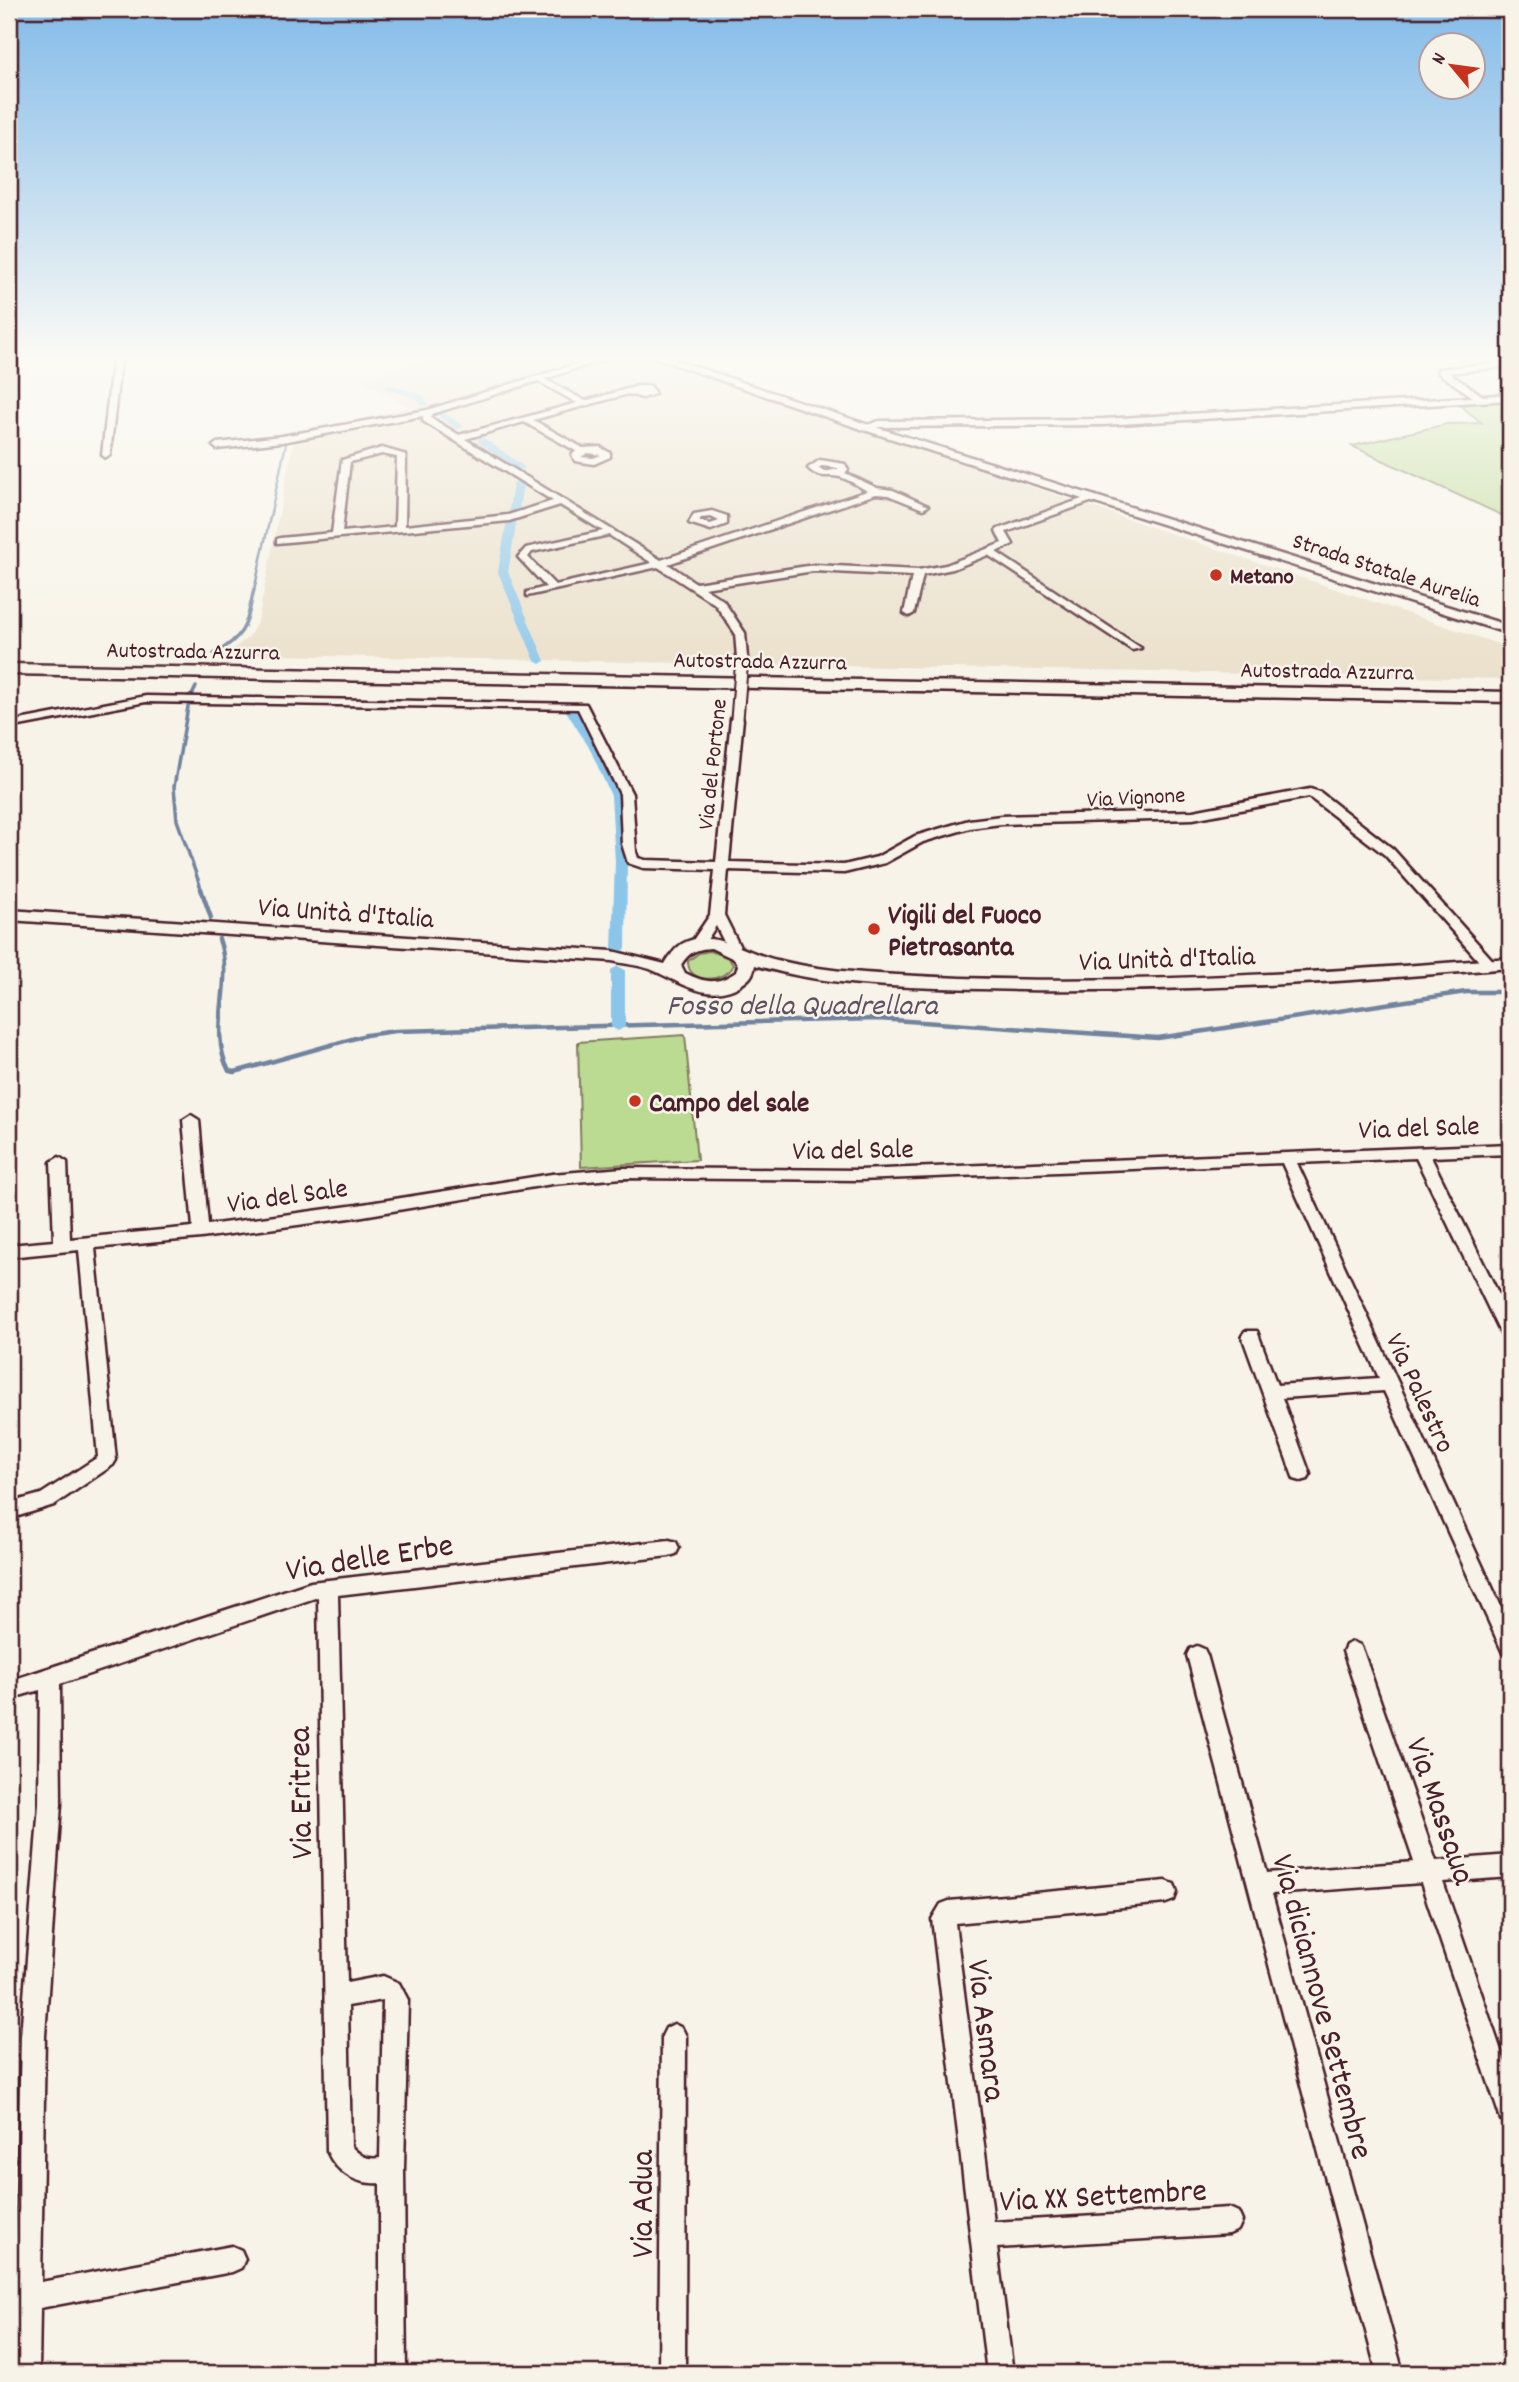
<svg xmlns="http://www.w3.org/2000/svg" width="1519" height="2382" font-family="Dekko,sans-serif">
	<rect width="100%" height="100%" fill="#f7f3e8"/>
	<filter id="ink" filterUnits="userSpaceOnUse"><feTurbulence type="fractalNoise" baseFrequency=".0143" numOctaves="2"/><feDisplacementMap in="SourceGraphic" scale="14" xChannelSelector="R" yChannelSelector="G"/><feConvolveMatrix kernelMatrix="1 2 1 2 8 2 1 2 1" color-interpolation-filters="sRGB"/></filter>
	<g filter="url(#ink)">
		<path fill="#eadfc9" d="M447 355H642L1510 648V679L226 654 249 637 258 621 294 438 408 407 358 378Z"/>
		<path fill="#bbda92" stroke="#827c5e" stroke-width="2" d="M1510 398V519L1352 446 1447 424 1482 423 1456 402Z
			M710 951 728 957 733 965C725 983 687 985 688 961L699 953Z
			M685 1035 697 1160 581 1167 578 1042Z"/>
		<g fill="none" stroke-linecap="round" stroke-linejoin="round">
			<path stroke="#71839e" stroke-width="2.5" d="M254 591 287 439"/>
			<path stroke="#71839e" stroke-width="3.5" d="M214 654C247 635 246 625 254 589
				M192 695 196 687
				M189 701 174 787 177 820 202 891"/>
			<path stroke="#71839e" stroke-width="4.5" d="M201 889 211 918
				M219 939C235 984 207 1030 229 1071L235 1072 366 1035 395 1031 878 1019 1158 1038 1466 992H1510"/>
			<path fill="#8bc6ea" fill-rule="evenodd" d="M388 384 423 395 429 404 422 406 417 399 385 388 384 386Z
				M439 413H445L464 427 457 429 439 417Z
				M478 438H484L526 468 518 470 478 442Z
				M518 481 523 484 519 510 514 513 509 510 513 484Z
				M512 517 517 520 508 572 545 661 540 664 535 661 498 572 507 520Z
				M570 705 574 706 602 749 623 796 627 861 626 949 619 953 612 949 615 861 611 796 590 749 564 708Z
				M618 966 625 970V1027L618 1031 611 1027V970Z"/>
			<defs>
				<path id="minor" d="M113 355H121L110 455 106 458 102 455Z
					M606 355H618L545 379 585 401 638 386H651L655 394 643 398 628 394 533 420 583 448 600 447 610 453V457L594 464 575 461 572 455 576 451 524 422 465 439 661 560 867 491C859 486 849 480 840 477 828 474 819 480 808 468L820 460 845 464 848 470 845 473 877 488 893 490 928 506 923 509 888 495 876 494 668 564 696 583 814 565 918 570 946 565 1002 543 996 531 998 529 1090 496H1096V500L1006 532 1013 544 996 552 1141 648 1132 650 988 555 953 569 923 575 914 613 909 616 904 613 912 576 814 571 704 588 723 600 745 633 747 658 742 661 737 658 735 633 715 604 658 567 527 596V592L546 587 518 557 526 548 603 531 560 505 509 521 277 543V539L280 538 332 533 342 460 382 448 406 455 405 526 508 515 553 501 423 421V416L282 442 217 449 213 446 217 443 282 436 427 410ZM538 381 577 403 459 435 431 418 432 414ZM588 453 601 455 593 458 581 457ZM382 454 397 457 395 527 342 532 350 462ZM822 466 838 468V469L824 472 818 468ZM609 535 652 563 555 585 528 557 532 552Z
					M1510 362V366L1449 373 1483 396 1510 394V400L1103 425 879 427 865 430 861 427 879 421 1103 419 1473 397 1438 373V369Z
					M712 511 727 516V524L711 530 689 523 694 514ZM711 517 719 521 710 524 699 521 701 518Z
					M146 696 586 704 632 794 636 852 638 858 645 860 716 862 731 719 737 716 743 719 729 862 844 865 877 857 915 836 969 820 1001 816 1193 811 1310 789 1320 792 1393 849 1497 965 1495 968H1485L1385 855 1309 797 1193 819 1001 824 970 828 923 842 885 863 844 873 728 870 724 915 741 949 739 952H729L716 926 701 949 696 950 689 946 710 915 715 870 643 868 628 863 622 844 620 794 578 709 146 702 9 728V722Z
					M191 1115 199 1120 208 1225 357 1205 552 1174 623 1168 859 1170 1510 1144V1154L1431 1157 1510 1317V1340L1504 1339 1501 1334 1416 1158 1297 1163 1510 1626V1656L1503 1653 1384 1391 1282 1398 1310 1474 1308 1479 1301 1481 1294 1479 1292 1474 1242 1336 1245 1331H1257L1277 1385 1379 1378 1282 1163 859 1180 623 1178 552 1184 357 1217 201 1238 95 1248 116 1460 113 1465 54 1505 9 1519V1503L41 1494 98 1457 79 1250 9 1257V1245L54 1241 51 1162 59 1157 67 1162 70 1239 193 1227 183 1120Z
					M669 1540 676 1542 679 1548 676 1554 669 1556 338 1595 347 1983 383 1976 399 1983 408 2000 404 2168 406 2373H380V2183C356 2185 336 2172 327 2151L318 1597 60 1684 61 1804 45 2036 41 2282 232 2246 241 2250 245 2259 241 2268 232 2272 40 2308 39 2373H13L21 2036 39 1804 40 1690 9 1699V1681L311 1582ZM383 2000 380 2158C367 2160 360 2156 351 2146L348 2006Z
					M1353 1642 1360 1645 1363 1651 1436 1861 1510 1855V1877L1443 1882 1510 2077V2123L1501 2120 1498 2111 1421 1883 1272 1894 1403 2373H1377L1187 1655 1190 1649 1197 1646 1204 1649 1207 1655 1267 1873 1414 1862 1343 1651 1346 1645Z
					M1166 1881 1174 1884 1177 1892 1174 1900 1166 1903 955 1923 994 2222 1229 2208 1238 2212 1242 2221 1238 2230 1229 2234 997 2248 1013 2373H987L932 1919 941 1904 949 1901Z
					M674 2024 682 2028 686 2036 685 2373H659L662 2036 666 2028Z"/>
				<path id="major" d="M647 355H661L869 425 1510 626V634L861 429Z
					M9 910 612 951 665 964C673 951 680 941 697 939 725 936 750 954 777 960 817 970 857 973 898 975 1102 987 1306 974 1510 958V968C1334 983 1157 994 981 989 905 987 827 987 755 965 753 976 749 980 739 986 707 1004 679 981 650 969 638 965 625 964 612 961L9 920ZM711 948 734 959 738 965 736 972C717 985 705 983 685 973L681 965C689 952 696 949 711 948Z"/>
				<path id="highway" d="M9 664 1510 692V702L9 674Z"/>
			</defs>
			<use href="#minor" stroke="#4a1f2b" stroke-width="5"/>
			<use href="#major" stroke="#4a1f2b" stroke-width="5"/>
			<use href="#highway" stroke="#4a1f2b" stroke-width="5"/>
			<use href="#minor" fill="#f7f3e8" fill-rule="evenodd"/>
			<use href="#major" fill="#f7f3e8" fill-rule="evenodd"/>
			<use href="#highway" fill="#f7f3e8" fill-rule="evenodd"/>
			<defs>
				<path id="minor-bridge" d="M737 719 742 658"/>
			</defs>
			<use href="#minor-bridge" stroke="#4a1f2b" stroke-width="15" stroke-linecap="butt"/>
			<use href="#minor-bridge" stroke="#f7f3e8" stroke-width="11"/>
		</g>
	</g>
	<linearGradient id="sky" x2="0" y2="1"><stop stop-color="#83bbe9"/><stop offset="0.52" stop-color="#fbfaf5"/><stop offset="1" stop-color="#fbfaf5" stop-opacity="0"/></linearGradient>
	<rect width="1519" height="688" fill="url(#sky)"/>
	<g fill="#c8321e" stroke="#f7f3e8" stroke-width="2.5">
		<circle cx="1216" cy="575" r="7"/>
		<circle cx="874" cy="929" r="7"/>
		<circle cx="635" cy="1101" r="7"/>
	</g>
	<g text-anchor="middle" stroke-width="5" stroke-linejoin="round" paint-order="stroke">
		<g font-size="23" fill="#4a1f2b" stroke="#f7f3e8">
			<text transform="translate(1387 569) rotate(18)" y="8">Strada Statale Aurelia</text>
			<text transform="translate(193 650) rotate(1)" y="8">Autostrada Azzurra</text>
			<text transform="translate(760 660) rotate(1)" y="8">Autostrada Azzurra</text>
			<text transform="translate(1327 670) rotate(1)" y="8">Autostrada Azzurra</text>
			<text transform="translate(711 764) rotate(-84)" y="8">Via del Portone</text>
			<text transform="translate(1136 796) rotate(-3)" y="8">Via Vignone</text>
		</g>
		<g font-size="23" font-weight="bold" fill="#4a1f2b" stroke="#f7f3e8" text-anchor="start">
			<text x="1230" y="583">Metano</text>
		</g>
		<g font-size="28" fill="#4a1f2b" stroke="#f7f3e8">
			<text transform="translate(346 911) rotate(4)" y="10">Via Unità d'Italia</text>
			<text transform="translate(1167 957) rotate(-2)" y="10">Via Unità d'Italia</text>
			<text transform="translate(1419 1126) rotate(-2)" y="10">Via del Sale</text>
			<text transform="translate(853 1148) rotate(-1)" y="10">Via del Sale</text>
			<text transform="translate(287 1194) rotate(-8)" y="10">Via del Sale</text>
			<text transform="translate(1422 1392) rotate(65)" y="10">Via Palestro</text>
		</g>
		<g font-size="28" font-weight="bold" fill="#4a1f2b" stroke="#f7f3e8" text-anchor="start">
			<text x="888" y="923">Vigili del Fuoco<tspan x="888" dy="32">Pietrasanta</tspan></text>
			<text x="649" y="1111">Campo del sale</text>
		</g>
		<g font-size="30" font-style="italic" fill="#5e5164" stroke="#f7f3e8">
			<text x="802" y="1014">Fosso della Quadrellara</text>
		</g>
		<g font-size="33" fill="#4a1f2b" stroke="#f7f3e8">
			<text transform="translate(369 1555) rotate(-9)" y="12">Via delle Erbe</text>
			<text transform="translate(298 1793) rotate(-91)" y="12">Via Eritrea</text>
			<text transform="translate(1443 1810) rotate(71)" y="12">Via Massaua</text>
			<text transform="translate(1325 2006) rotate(75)" y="12">Via diciannove Settembre</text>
			<text transform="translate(989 2030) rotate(83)" y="12">Via Asmara</text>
			<text transform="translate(1103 2193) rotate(-3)" y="12">Via XX Settembre</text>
			<text transform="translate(640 2204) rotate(-90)" y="12">Via Adua</text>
		</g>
	</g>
	<rect width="1519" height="2382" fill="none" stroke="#f7f3e8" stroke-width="35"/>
	<rect x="18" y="18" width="1484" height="2347" fill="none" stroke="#4a1f2b" stroke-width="2.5" filter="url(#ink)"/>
	<g transform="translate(1452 66) rotate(299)"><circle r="33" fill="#f7f3e8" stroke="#b29e9c" stroke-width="2"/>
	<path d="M0-5L12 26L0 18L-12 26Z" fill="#c8321e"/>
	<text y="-10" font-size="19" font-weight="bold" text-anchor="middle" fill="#4a1f2b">N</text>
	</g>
</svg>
